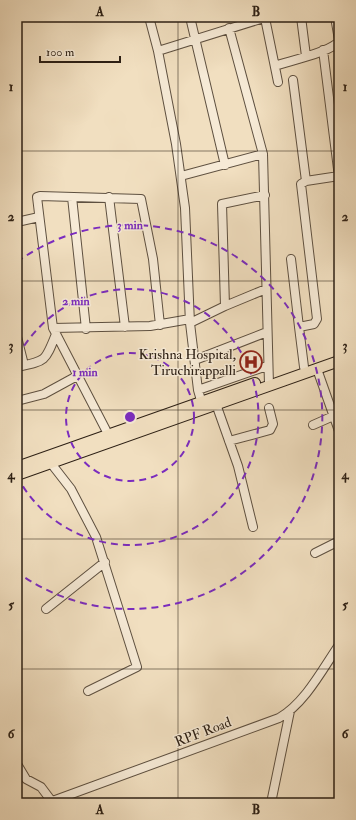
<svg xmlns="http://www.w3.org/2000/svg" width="356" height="820" font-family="'IM FELL Double Pica',serif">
  <rect width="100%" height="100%" fill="#f1dfc0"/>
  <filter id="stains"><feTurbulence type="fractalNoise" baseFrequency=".005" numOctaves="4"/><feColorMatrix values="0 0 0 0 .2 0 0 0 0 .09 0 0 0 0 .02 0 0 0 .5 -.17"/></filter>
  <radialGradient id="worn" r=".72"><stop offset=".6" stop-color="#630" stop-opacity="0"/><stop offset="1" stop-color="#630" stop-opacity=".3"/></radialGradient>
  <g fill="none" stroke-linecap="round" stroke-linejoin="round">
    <g stroke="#5e5040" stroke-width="10">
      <path id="minor" d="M149,17l9,34 18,93 9,64 5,115 8,67 5,17
        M190,17l35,148
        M301,17l5,39
        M335,17l4,23
        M265,18l13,64
        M229,28l34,126 6,231
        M323,50l16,127
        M158,51l109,-34
        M275,66c14,-5 57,-14 64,-25
        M293,80l13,101
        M181,176l82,-22
        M72,197l14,132
        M109,197l16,130
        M17,222l22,-5
        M291,259l8,68
        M225,306l-3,-102 43,-9
        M190,323l35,-17 41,-17
        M53,328l-16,-131 3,-1 101,3 12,60 7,66
        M17,337l7,28
        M195,360l72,-28
        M17,367c29,-6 28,-5 39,-33
        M304,367l-5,-40 15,-3 3,-5 -16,-135 5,-3 33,-5
        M317,369l22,62
        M198,390l69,-24
        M17,401l27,-7 33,-18
        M216,404l22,62 15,61
        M313,425l25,-11
        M108,434l-55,-106 97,-2 40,-7
        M229,441l41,-11 3,-6 -4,-16
        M50,462l21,27 25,48 41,130 -49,24
        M315,553l24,-12
        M46,609l59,-47
        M17,764l9,15 15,8 12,16
        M47,803l232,-85c26,-15 43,-48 60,-73
        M271,803l19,-92"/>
    </g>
    <g stroke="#2d2015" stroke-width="12">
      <path id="major" d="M17,467l238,-84
        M17,475l322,-114"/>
    </g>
    <use href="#minor" stroke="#f6ead6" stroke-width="8"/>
    <use href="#major" stroke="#f1dfc0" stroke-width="10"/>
  </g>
  <path fill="none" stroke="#2d2015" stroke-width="1" stroke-opacity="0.55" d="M178,17v786M17,151h322M17,281h322M17,410h322M17,539h322M17,669h322"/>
  <g fill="none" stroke="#7b2cbf" stroke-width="2" stroke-dasharray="7 5">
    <circle cx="130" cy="417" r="64"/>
    <path d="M18 356A128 128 0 1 1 18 478"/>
    <path d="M17 262A192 192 0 1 1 17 572"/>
  </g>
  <defs>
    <g id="hospital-ring" transform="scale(1.15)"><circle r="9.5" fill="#f6ead6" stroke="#8f2418" stroke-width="1.5"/><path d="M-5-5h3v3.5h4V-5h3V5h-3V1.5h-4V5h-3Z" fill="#8f2418"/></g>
  </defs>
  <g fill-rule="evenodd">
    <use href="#hospital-ring" x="251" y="362"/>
  </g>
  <g text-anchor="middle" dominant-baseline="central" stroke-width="3" stroke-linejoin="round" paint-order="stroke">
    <g font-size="14" fill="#2d2015" stroke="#f6ead6" text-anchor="end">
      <text x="236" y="354">Krishna Hospital,<tspan x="236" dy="16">Tiruchirappalli</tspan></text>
    </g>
    <g font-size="14" fill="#2d2015" stroke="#f6ead6">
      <text transform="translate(203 732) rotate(-21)">RPF Road</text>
    </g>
  </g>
  <circle cx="130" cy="417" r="6" fill="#7b2cbf" stroke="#f6ead6" stroke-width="2"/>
  <g font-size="12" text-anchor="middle" font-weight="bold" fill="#7b2cbf" stroke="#f6ead6" stroke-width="3" stroke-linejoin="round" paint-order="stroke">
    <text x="130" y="229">3 min</text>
    <text x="76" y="305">2 min</text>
    <text x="85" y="376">1 min</text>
  </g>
  <rect width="356" height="820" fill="none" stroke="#f1dfc0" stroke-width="44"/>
  <path d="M40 56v6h80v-6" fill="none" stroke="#2d2015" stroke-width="2"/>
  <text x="46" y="56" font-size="12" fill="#2d2015" stroke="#f6ead6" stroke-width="3" paint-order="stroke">100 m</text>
  <rect x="22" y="22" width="312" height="776" fill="none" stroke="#2d2015" stroke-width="1.5"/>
  <g font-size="13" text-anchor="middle" font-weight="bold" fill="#2d2015">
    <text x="100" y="16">A</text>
    <text x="256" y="16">B</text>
    <text x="11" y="91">1</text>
    <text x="345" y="91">1</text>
    <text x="11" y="221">2</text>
    <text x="345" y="221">2</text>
    <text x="11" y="350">3</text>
    <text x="345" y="350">3</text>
    <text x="11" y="479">4</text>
    <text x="345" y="479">4</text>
    <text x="11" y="609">5</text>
    <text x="345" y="609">5</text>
    <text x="11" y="738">6</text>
    <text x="345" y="738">6</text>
    <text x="100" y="814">A</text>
    <text x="256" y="814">B</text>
  </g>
  <rect width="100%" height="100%" filter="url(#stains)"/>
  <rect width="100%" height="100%" fill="url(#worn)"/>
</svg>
